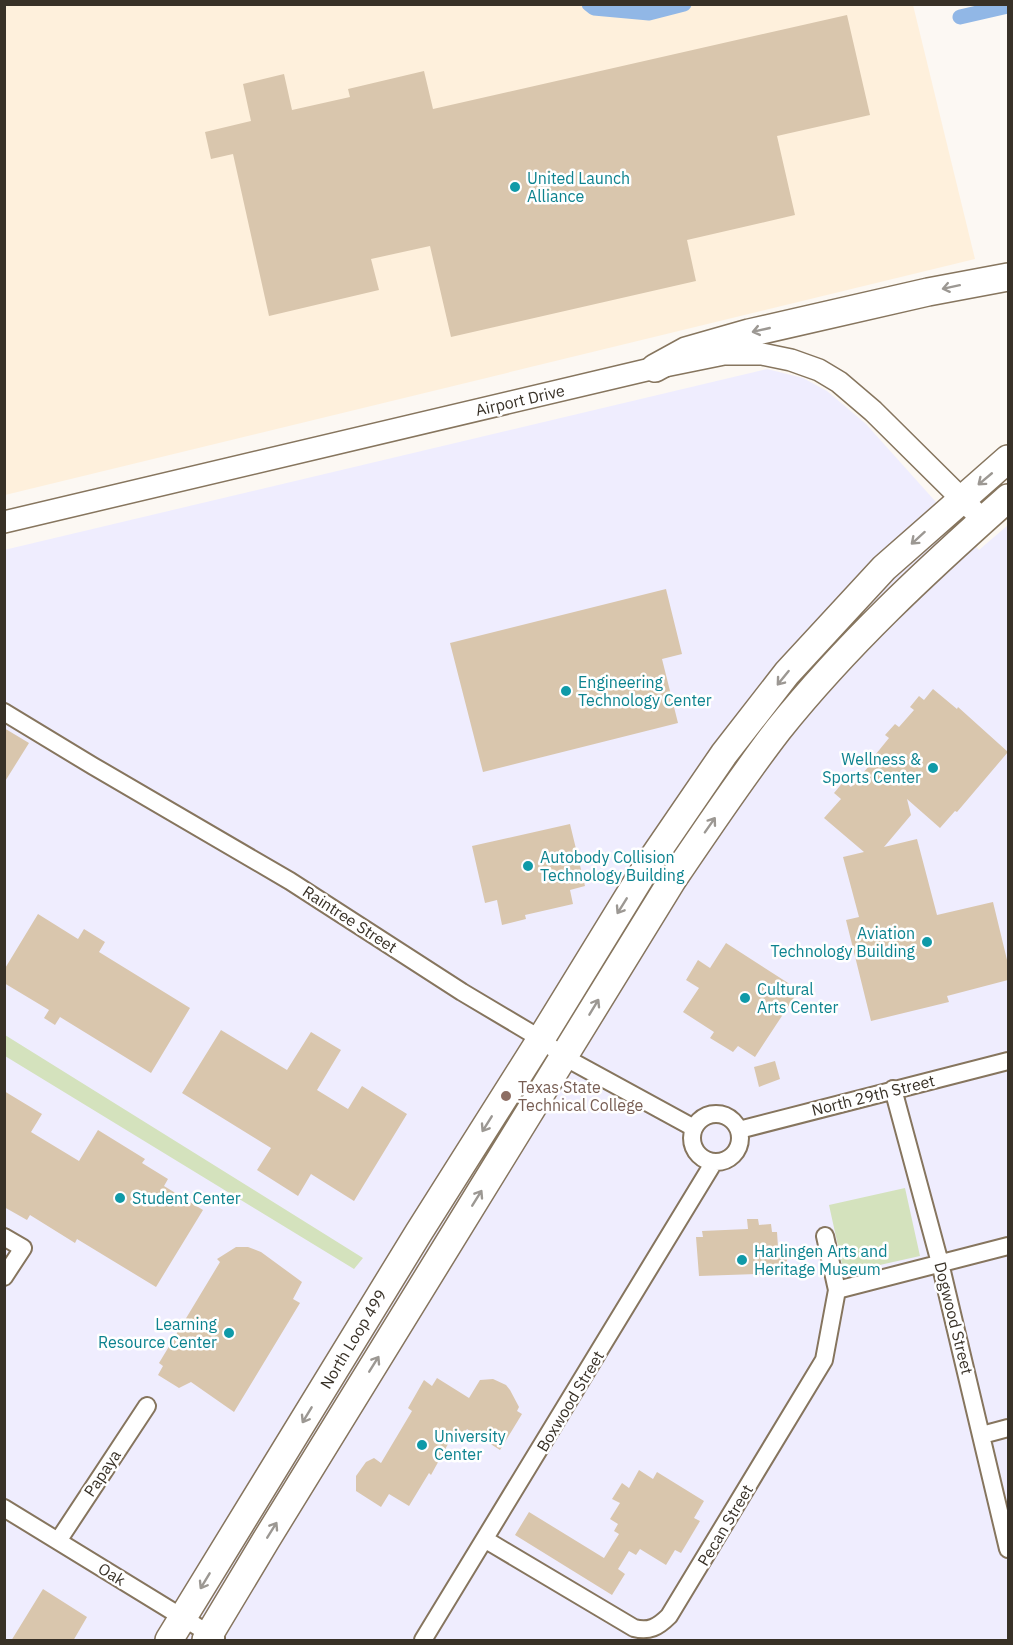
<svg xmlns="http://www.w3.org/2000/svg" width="1013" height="1645" font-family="'IBM Plex Sans',sans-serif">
  <rect width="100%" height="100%" fill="#fcf8f3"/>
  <path fill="#fef0dc" d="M4,5h909l62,254 -970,236z"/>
  <path fill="#efedfe" d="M767,369l36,9 24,13 39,33 113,126 29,-25v1115h-1003l-1,-1090z"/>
  <path fill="#d4e2bd" d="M5,1035l358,223 -9,11 -349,-213z
    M905,1188l15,68 -76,17 -15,-68z"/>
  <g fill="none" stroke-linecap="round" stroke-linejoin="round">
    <path stroke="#91b7e6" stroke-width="15" d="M589,4l5,4 55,5 35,-9
      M960,17l48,-11"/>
  </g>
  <path fill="#d9c6ad" d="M847,15l23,100 -93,21 18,79 -108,25 9,41 -245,56 -21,-91 -59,13 8,31 -110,26 -36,-162 -22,5 -6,-27 46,-11 -8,-37 41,-10 8,36 58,-13 -2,-8 76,-18 9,38z
    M666,589l16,65 -20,5 16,64 -195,49 -33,-129z
    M933,689l24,20 1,-2 50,45 -51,60 -2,-1 -15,17 -33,-29 4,16 -27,32 33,-8 20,76 56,-13 15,62v16l-61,16 2,6 -78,19 -25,-101 13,-3 -16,-60 21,-5 -40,-34 17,-19 -7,-6 10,-12 7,6 18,-21 -2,-1 22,-27 -4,-3 10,-11 4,3 15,-17 -4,-3 9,-11 5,4z
    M4,728l25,15 -25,40z
    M570,824l15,62 -15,4 3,14 -48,11 1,4 -24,6 -5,-25 -12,3 -13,-57z
    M38,914l40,25 6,-10 21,13 -6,10 91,56 -39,65 -91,-56 -5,8 -11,-7 5,-8 -45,-27v-13z
    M726,943l73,47 -44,67 -17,-11 -5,6 -23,-14 4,-6 -31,-20 16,-24 -13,-8 12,-20 12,8z
    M221,1030l66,40 24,-38 30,18 -24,40 31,19 14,-23 45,28 -53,87 -43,-27 -13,22 -41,-26 14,-22 -89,-55z
    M775,1061l5,18 -21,8 -5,-20z
    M4,1091l38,23 -11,18 48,29 19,-31 47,29 -3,4 26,16 -4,7 39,24 -47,77 -79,-48 -2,4 -45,-28 -3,5 -23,-13z
    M747,1219h11l1,6 12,-1 1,8h5l1,15h8l2,26 -89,3 -3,-39h7l-1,-6 46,-2z
    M236,1247h12l13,5 41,30 -9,17 7,4 -66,109 -43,-30 -12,6 -21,-13 5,-9 -4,-3 61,-101 -3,-3z
    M437,1378l32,20 11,-18 13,-1 13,6 4,5 9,17 -2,4 5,3 -22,36 -33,-21 -7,11 -7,-5 -22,40 -2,-2 -20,33 -20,-12 -8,13 -25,-16v-15l10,-14 8,-4 7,5 31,-52 -4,-3 16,-28 8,6z
    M639,1470l14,9 4,-7 47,29 -10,17 6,3 -19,32 -6,-3 -9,15 -26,-16 -4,6 -7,-4 -11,18 7,5 -13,21 -97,-60 14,-23 75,46 15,-24 -5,-3 4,-7 -8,-5 10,-16 -8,-4 10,-16 7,5z
    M43,1589l44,28 -14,24h-62z"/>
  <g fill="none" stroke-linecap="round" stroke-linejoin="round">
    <g stroke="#86755e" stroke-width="20">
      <path id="minor" d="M4,712l89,54 197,115 172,111 79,47 23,18 130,71
        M893,1089l47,174 68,286
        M692 1138a24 24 0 1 1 48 0a24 24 0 1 1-48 0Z
        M739,1130l269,-69
        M4,1237l19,11 -19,29
        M837,1290l171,-44
        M982,1435l26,-7
        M4,1508l212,130
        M486,1540l148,88c15,4 24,-1 35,-12l155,-256 13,-70 -12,-54
        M58,1541l89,-135
        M423,1640l291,-478"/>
    </g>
    <g stroke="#86755e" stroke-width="24">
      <path id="tertiary" d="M4,522l651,-154 69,-14h38l29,6 28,10 20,12 34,29 110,109"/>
    </g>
    <g stroke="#86755e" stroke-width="30">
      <path id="primary" d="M655,368l31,-17 63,-18 179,-41 80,-15
        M169,1640l250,-408 122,-193 105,-171 78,-114 63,-81 97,-105 124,-109
        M206,1640l60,-100 407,-661c34,-50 68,-101 105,-149 68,-85 149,-160 230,-232"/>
    </g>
    <use href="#minor" stroke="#fff" stroke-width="16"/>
    <use href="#tertiary" stroke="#fff" stroke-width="21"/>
    <use href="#primary" stroke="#fff" stroke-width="27"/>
  </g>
  <defs><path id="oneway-shaft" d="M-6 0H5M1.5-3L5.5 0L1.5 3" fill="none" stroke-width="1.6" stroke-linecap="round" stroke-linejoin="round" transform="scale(1.5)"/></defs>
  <g stroke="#9c9893">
    <use href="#oneway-shaft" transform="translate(951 287) rotate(168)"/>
    <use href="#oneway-shaft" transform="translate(761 330) rotate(167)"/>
    <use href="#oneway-shaft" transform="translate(985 479) rotate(140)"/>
    <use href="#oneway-shaft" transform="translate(918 538) rotate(138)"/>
    <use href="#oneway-shaft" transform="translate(783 678) rotate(129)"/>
    <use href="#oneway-shaft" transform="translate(710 825) rotate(-55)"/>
    <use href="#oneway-shaft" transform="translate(622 906) rotate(122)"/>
    <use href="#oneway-shaft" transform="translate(594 1007) rotate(-59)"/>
    <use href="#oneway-shaft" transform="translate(487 1124) rotate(122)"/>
    <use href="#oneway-shaft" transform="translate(477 1198) rotate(-58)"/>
    <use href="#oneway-shaft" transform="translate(374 1364) rotate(-58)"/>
    <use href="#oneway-shaft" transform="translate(307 1415) rotate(121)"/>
    <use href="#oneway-shaft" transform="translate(272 1530) rotate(-58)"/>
    <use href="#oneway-shaft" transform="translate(205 1581) rotate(121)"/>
  </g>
  <g fill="#0f9aa8" stroke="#fff" stroke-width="2">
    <circle cx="515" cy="187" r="6"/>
    <circle cx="566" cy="691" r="6"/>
    <circle cx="933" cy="768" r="6"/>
    <circle cx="528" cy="866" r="6"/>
    <circle cx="927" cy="942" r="6"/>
    <circle cx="745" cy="998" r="6"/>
    <circle cx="120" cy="1198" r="6"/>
    <circle cx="742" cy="1260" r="6"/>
    <circle cx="229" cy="1333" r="6"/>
    <circle cx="422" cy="1445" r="6"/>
  </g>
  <circle fill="#8d6e63" stroke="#fff" stroke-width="2" cx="506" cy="1096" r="6"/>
  <g text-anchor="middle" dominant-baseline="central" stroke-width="5" stroke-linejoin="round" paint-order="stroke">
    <g font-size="16" fill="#0d838f" stroke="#fff" text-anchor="start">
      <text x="527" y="178">United Launch<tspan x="527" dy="18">Alliance</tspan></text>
      <text x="578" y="682">Engineering<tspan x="578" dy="18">Technology Center</tspan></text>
      <text x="921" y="759" text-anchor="end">Wellness &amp;<tspan x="921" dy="18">Sports Center</tspan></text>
      <text x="540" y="857">Autobody Collision<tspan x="540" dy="18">Technology Building</tspan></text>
      <text x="915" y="933" text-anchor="end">Aviation<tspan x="915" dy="18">Technology Building</tspan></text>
      <text x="757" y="989">Cultural<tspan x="757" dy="18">Arts Center</tspan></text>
      <text x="132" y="1198">Student Center</text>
      <text x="754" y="1251">Harlingen Arts and<tspan x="754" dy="18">Heritage Museum</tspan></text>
      <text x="217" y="1324" text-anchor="end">Learning<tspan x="217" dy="18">Resource Center</tspan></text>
      <text x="434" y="1436">University<tspan x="434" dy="18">Center</tspan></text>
    </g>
    <g font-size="16" fill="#383127" stroke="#fff">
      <text transform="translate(520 400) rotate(-13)">Airport Drive</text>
      <text transform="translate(350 919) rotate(33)">Raintree Street</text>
      <text transform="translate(873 1095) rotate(-14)">North 29th Street</text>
      <text transform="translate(954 1318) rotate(76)">Dogwood Street</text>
      <text transform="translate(353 1339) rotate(-59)">North Loop 499</text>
      <text transform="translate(570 1401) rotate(-59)">Boxwood Street</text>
      <text transform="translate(102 1473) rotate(-56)">Papaya</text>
      <text transform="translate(725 1525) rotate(-59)">Pecan Street</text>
      <text transform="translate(112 1574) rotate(32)">Oak</text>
    </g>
    <g font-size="16" fill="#785e54" stroke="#fff" text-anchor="start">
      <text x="518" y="1087">Texas State<tspan x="518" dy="18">Technical College</tspan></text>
    </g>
  </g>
  <rect width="1013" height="1645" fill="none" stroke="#383127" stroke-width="12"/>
</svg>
